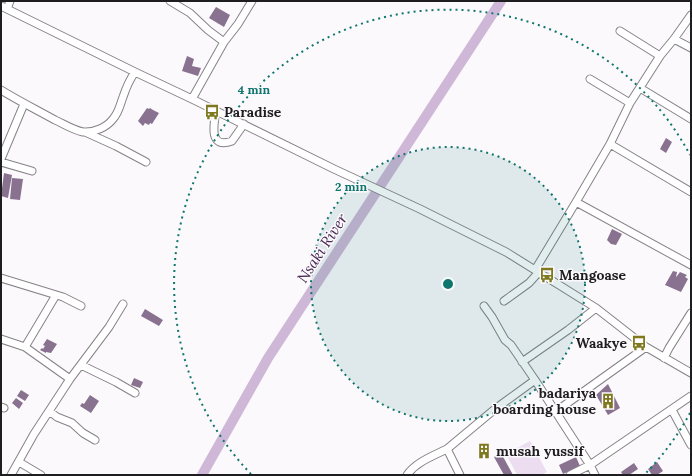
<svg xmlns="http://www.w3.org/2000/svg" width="692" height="476" font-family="Lora,serif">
  <rect width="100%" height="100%" fill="#fcf9fd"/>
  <path fill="#ecddf1" d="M530,441l17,31 -6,3h-24l-11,-21z"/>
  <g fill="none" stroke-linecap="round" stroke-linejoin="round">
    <path stroke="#cfb7d8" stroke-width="10" d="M202,475l66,-117 233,-357"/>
  </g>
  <path fill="#887290" d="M216,7l14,8 -6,12 -15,-9z
    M187,56l7,3 -2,7 9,2 -3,8 -16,-5z
    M147,108l2,1 1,-1 3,2 6,3 -7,11 -2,-1 -1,2 -4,-2 -2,3 -5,-5z
    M666,138l6,4 -6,11 -6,-4z
    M4,173l8,2 -4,23 -7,-2z
    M12,178l11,1 -3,21 -10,-1z
    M612,229l10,5 -6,11 -5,-1 -4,-4z
    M673,271l4,1 -1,5 1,-1 3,-4 7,3 -2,2 3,2 -7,13 -16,-7z
    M145,309l18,11 -4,6 -18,-10z
    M47,339l10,5 -6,9 -5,-1v1l-6,-3 2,-2 1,1 2,-3 -2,-1z
    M134,378l9,4 -3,6 -9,-3z
    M608,384l12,24 -12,7 -12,-20z
    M21,390l8,5 -4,6 -8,-5z
    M90,395l9,6 -8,12 -11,-7 2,-3 2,1z
    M16,398l7,5 -4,6 -7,-6z
    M485,444l5,9 -7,5 -4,-10z
    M501,453l12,22h-9l-10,-18z
    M576,457l4,9 -17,8 -4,-9z
    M657,462l6,9 -6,4h-5l-4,-6z
    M634,463l4,6 -9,6h-6l-2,-3z"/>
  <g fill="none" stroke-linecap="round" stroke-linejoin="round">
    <g stroke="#868387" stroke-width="9">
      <path id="minor" d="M170,1l20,12 18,17 16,12
        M1,6l134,66 57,27 142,70 86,40 86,43 90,56 50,39 45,26
        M7,9l3,-8
        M620,31l40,25
        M674,39l17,9
        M590,79l40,24
        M640,88l51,31
        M1,90c18,11 36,20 54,30 9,4 18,10 28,12 11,1 24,-5 30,-13 6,-7 7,-14 10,-22 3,-9 7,-18 12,-25
        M192,99l32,-57 14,-18 14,-23
        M216,111c-2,12 -8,39 16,30l12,-17
        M85,132l31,14 30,16
        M610,144l81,48
        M1,159l23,-55
        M1,162l31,9
        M576,202l115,63
        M535,270l41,-68 34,-58 20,-41 30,-47 14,-17 17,-24
        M1,278l62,19 18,9
        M504,301l25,-18 9,-10
        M484,306l8,11 13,23 6,5 24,35
        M1,339l24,8 45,32
        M25,347l31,-52
        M664,358l5,-10 22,-35
        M522,362l46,-32 28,-22
        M81,365l35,17 19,11
        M1,407l3,1
        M672,410l19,35
        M49,411l8,6 15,6 11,10 12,7
        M555,412l91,-65
        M19,462l22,13
        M11,475l23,-41 36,-55 39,-52 14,-23
        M407,475c9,-13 26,-19 40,-26
        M460,475l-13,-26 48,-40 40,-29 55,85 -20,10
        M595,475l-5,-10 101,-69"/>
    </g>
    <use href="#minor" stroke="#fff" stroke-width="7"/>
  </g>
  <circle cx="448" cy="284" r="137" fill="#0f766e" fill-opacity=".12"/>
  <g fill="none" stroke="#0f766e" stroke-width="2" stroke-dasharray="2 4">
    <circle cx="448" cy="284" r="137"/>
    <path d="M690 413A274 274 0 0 1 645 474M251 474A274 274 0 1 1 690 155"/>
  </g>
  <defs>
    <g id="bus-bare" transform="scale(1.2)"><path d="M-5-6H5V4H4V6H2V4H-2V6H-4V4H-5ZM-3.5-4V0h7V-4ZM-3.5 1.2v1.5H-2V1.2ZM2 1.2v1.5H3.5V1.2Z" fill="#7e791f" stroke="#fcf9fd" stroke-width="2.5" paint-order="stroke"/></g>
    <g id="building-bare" transform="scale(1.2)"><path d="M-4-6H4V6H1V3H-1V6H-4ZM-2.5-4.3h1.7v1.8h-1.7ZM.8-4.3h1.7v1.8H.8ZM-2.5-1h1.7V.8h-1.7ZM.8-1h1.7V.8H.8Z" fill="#7e791f" stroke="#fcf9fd" stroke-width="2.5" paint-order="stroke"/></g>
  </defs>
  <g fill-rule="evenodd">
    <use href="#bus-bare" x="212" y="112"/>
    <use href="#bus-bare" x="547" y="275"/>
    <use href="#bus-bare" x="639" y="343"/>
    <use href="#building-bare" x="608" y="401"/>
    <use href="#building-bare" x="484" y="451"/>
  </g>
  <g text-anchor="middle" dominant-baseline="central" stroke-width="3" stroke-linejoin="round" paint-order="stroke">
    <g font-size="14" font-weight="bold" fill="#1e1d1f" stroke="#fcf9fd" text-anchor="start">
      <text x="224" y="112">Paradise</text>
      <text x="559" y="275">Mangoase</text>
      <text x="627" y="343" text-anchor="end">Waakye</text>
      <text x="596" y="393" text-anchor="end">badariya<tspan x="596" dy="16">boarding house</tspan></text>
      <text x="496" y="451">musah yussif</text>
    </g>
    <g font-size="15" font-style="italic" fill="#492a55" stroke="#fcf9fd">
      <text transform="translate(322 248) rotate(-57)">Nsaki River</text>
    </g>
  </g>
  <circle cx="448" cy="284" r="6" fill="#0f766e" stroke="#fcf9fd" stroke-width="2"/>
  <g font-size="12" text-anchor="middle" font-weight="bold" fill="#0f766e" stroke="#fcf9fd" stroke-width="3" stroke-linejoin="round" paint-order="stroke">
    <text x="254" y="94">4 min</text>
    <text x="351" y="191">2 min</text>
  </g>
  <rect width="692" height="476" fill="none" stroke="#1e1d1f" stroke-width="4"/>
</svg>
